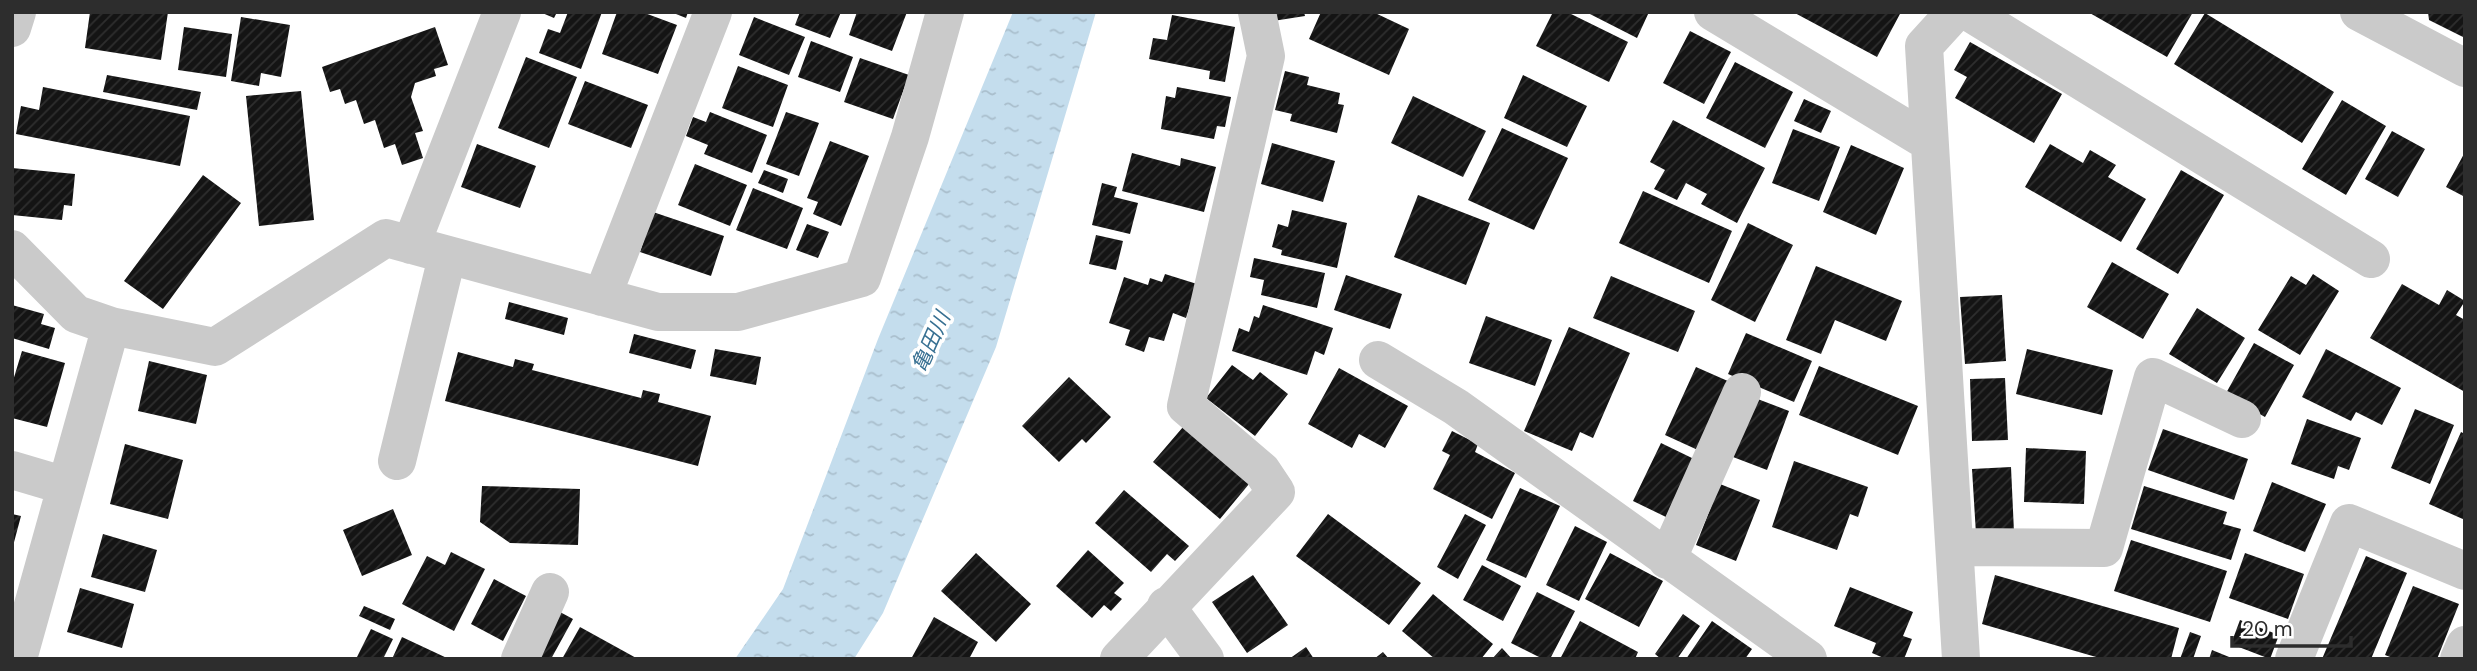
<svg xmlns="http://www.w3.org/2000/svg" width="2477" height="671" font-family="'DM Sans','Noto Sans JP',sans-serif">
  <defs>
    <pattern id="water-ripples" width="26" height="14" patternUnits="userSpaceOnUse" patternTransform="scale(1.75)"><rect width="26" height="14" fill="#c4dded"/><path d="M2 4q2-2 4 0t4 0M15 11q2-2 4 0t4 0" fill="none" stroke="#a9becc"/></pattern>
    <pattern id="building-hatch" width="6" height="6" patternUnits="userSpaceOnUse" patternTransform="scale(1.75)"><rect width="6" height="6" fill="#141414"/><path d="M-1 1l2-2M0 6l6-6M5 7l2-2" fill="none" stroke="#2e2e2e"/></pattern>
  </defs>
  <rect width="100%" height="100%" fill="#fff"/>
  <path fill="url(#water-ripples)" d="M1013,12h83l-100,335 -113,266 -29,46h-119l48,-70 95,-250z"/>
  <path fill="url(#building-hatch)" d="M90,12h78l-7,48 -76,-12z
    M540,12h17l-3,6z
    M568,12h34l-21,57 -42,-16 9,-24 12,4z
    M617,12h25l35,13 -19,49 -56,-20z
    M671,12h17l-2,6z
    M800,12h41l-11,26 -35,-13z
    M857,12h50l-15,39 -43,-16z
    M1271,12h33l1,4 -32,5z
    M1321,12h52l36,17 -20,46 -80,-36z
    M1553,12h14l61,30 -19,40 -73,-36z
    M1586,12h63l-12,26z
    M1793,12h108l-24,45z
    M2088,12h105l-26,45z
    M2428,12h37v26l-36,-18z
    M2205,13l129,79 -32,51 -128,-79z
    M1172,15l63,12 -10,55 -16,-3 1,-8 -61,-12 4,-21 14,2z
    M241,17l49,8 -9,52 -20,-4 -2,13 -28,-5z
    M754,17l51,20 -16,38 -50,-20z
    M184,27l48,7 -6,43 -48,-7z
    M435,27l13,38 -14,4 2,7 -21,7 -4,14 12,34 -8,2 8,25 -21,7 -7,-21 -11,4 -9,-28 -11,4 -8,-24 -11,4 -5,-15 -10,3 -8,-25z
    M1690,31l41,21 -27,52 -41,-21z
    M811,41l42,16 -13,35 -42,-15z
    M1970,42l92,52 -28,49 -79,-45 12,-21 -13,-7z
    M526,57l51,20 -28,71 -51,-20z
    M860,58l49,17 -16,44 -49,-17z
    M1735,62l58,30 -28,56 -59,-30z
    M738,66l50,19 -15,42 -51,-19z
    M1285,71l24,6 -2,8 33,8 -2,11 6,1 -7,28 -47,-12 2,-7 -17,-4z
    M107,75l94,17 -4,18 -94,-18z
    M1523,75l64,31 -20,41 -63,-29z
    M585,81l63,24 -17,43 -63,-24z
    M43,87l147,29 -10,50 -164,-32 5,-28 18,4z
    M1177,87l54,10 -6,30 -8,-1 -3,13 -53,-10 5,-33 9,2z
    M301,91l13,129 -55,6 -13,-130z
    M1413,96l73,35 -23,46 -72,-34z
    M1804,99l27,12 -10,22 -27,-12z
    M2342,100l44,26 -40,69 -44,-26z
    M710,112l57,23 -15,38 -48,-19 4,-9 -22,-9 7,-19 13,5z
    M786,112l33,11 -20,53 -33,-12z
    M1673,120l92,48 -28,55 -36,-19 6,-10 -21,-11 -9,17 -23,-11 11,-19 -15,-8z
    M1502,128l66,30 -34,72 -66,-30z
    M1793,129l47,18 -21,54 -47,-18z
    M2392,131l33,18 -27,48 -33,-18z
    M830,141l39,15 -28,70 -28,-12 5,-12 -11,-4z
    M1272,143l63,18 -12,41 -62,-18z
    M477,144l59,22 -16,42 -59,-21z
    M2050,144l33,19 7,-13 26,15 -8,12 38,22 -25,43 -96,-55z
    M1851,145l53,23 -28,67 -53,-23z
    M2465,152v45l-19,-10z
    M1132,153l48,13 1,-8 35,9 -12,45 -82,-21z
    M695,164l52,21 -17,41 -52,-21z
    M12,168l63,6 -3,32 -8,-1 -2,15 -50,-5z
    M764,170l24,9 -5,14 -25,-10z
    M2181,170l43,25 -46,79 -42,-25z
    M203,175l38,28 -78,106 -39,-28z
    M1102,183l15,4 -3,10 24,6 -8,31 -38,-9z
    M753,188l50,20 -16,41 -51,-19z
    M1643,191l89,40 -23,52 -90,-40z
    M1418,195l72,28 -24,62 -72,-28z
    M1292,210l55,13 -10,45 -56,-13 1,-5 -10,-3 6,-23 10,3z
    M653,212l71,24 -13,40 -71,-24z
    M1748,223l45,22 -38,77 -44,-22z
    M807,224l22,8 -11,26 -22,-8z
    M1096,235l27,6 -7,29 -27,-6z
    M1254,258l71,15 -8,35 -56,-13 3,-15 -14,-3z
    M2112,262l57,32 -26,45 -56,-32z
    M1816,266l86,35 -16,40 -51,-21 -14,34 -35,-14z
    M1165,274l32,10 -11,34 -13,-5 -9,28 -15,-4 -5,15 -19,-7 5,-15 -21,-7 15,-46 24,8 2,-7 12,4z
    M2313,274l26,17 -39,64 -42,-25 33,-54 15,9z
    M1346,275l56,19 -12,35 -56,-19z
    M1611,276l84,35 -17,41 -85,-34z
    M2402,284l37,21 8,-15 18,11 -9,14 9,5v72l-95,-54z
    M2002,295l4,66 -41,3 -5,-67z
    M509,302l59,16 -4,17 -59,-16z
    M12,305l32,9 -3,10 14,4 -6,21 -37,-11z
    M1263,305l70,23 -9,27 -9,-4 -8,24 -75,-24 7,-23 10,4 5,-16 5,2z
    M2197,308l48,30 -28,45 -48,-29z
    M1486,316l66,24 -17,46 -66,-23z
    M1569,327l61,26 -37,85 -13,-6 -8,19 -48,-20z
    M1746,333l66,28 -18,41 -66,-28z
    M634,334l62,16 -5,19 -62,-16z
    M2254,343l40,22 -29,52 -40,-22z
    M715,349l46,8 -5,28 -46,-9z
    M2027,349l86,21 -11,45 -86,-21z
    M2326,349l75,39 -19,37 -26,-13 -5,9 -49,-24z
    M22,351l43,12 -18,64 -35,-9v-34z
    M458,352l55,15 2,-8 19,5 -2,6 109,28 2,-8 17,4 -2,8 53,14 -13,50 -253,-65z
    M149,361l58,14 -11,49 -58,-13z
    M1232,365l21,15 7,-8 28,22 -33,42 -49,-38z
    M1819,366l99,40 -20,49 -99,-40z
    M1696,367l34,15 -30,69 -35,-16z
    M1339,368l69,38 -23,42 -26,-14 -7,14 -44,-24z
    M1069,377l42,40 -25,26 -4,-4 -23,23 -37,-36z
    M2005,378l3,62 -36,1 -2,-62z
    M1755,398l34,13 -22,59 -34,-13z
    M2415,409l39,16 -24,59 -39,-16z
    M2307,419l54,19 -12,32 -11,-4 -4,13 -43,-15z
    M1183,427l66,57 -29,35 -67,-57z
    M2163,429l85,30 -14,41 -86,-30z
    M1452,431l26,13 -3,8 40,21 -23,46 -59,-30 17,-34 -8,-4z
    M2461,432l4,2v86l-36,-16z
    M1661,443l33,16 -28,58 -33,-16z
    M125,444l58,16 -15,59 -58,-15z
    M2026,448l60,3 -2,53 -60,-2z
    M1794,461l74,26 -10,30 -8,-3 -13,36 -65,-23z
    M2011,467l3,65 -38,2 -4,-65z
    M2272,482l54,22 -21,48 -52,-21z
    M1720,484l40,16 -24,61 -40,-16z
    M482,486l98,3 -2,56 -68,-2 -30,-21z
    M2144,486l83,26 -4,12 18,5 -10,31 -100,-31z
    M1520,488l40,18 -34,72 -40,-18z
    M1124,490l65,56 -14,15 -8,-7 -16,18 -56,-49z
    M393,509l19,46 -50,21 -19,-46z
    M12,514l9,2 -8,30h-1z
    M1328,514l93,69 -32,42 -93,-69z
    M1465,514l21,11 -28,54 -21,-12z
    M1575,526l32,16 -28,59 -33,-16z
    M103,534l54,16 -12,42 -54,-15z
    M2131,540l96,31 -17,51 -96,-31z
    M1088,550l36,33 -10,10 8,6 -11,12 -7,-6 -12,13 -36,-32z
    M451,552l34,17 -31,62 -52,-27 25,-48 18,9z
    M976,553l55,51 -35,38 -55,-51z
    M1610,553l53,28 -24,46 -54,-28z
    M2245,553l59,21 -16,45 -59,-21z
    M2366,556l41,17 -36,86h-49z
    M1482,565l39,21 -18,35 -40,-21z
    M1253,575l35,50 -41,28 -35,-51z
    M1995,575l184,53 -8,31h-68l-121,-35z
    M494,579l32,17 -23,45 -32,-17z
    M2413,586l46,18 -22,55h-42l-10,-4z
    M1850,587l63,25 -10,24 9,3 -8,20h-18l-14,-6 4,-10 -42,-17z
    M80,588l54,16 -12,44 -55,-16z
    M1537,592l38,19 -25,48h-7l-32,-16z
    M1433,594l60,50 -12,15h-46l-33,-28z
    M364,606l31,13 -5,11 -31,-14z
    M560,612l13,7 -22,40h-16z
    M1683,614l17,12 -23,33h-16l-6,-5z
    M934,617l44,25 -9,17h-58z
    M2240,620l39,15 -9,24 -39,-15z
    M1580,621l58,31 -3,7h-75z
    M1712,621l40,28 -7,10h-59z
    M580,627l58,32h-76z
    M371,629l22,10 -10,20h-27z
    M2190,632l11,4 -8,23h-13z
    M402,637l47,22h-57z
    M1306,647l8,12h-25z
    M1502,648l10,11h-20z
    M2212,650l22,9h-25z
    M1383,652l6,7h-15z"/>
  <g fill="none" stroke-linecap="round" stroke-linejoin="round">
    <path stroke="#cacaca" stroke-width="38" d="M1713,12l214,129
      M1955,12l-31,34 37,613
      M1969,12l402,247
      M2359,12l106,56
      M12,28l5,-16
      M411,245l91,-233
      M12,249l64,65 35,12 104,21 171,-109 272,74h80l124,-34 48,-141 35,-125
      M602,297l111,-285
      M1378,360l78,47 352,252
      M397,461l50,-204
      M12,470l54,16
      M1955,547l149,1 49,-171 89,42
      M1667,560l75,-168
      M1166,606l39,53
      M18,659l93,-333
      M520,659l30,-67
      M1119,659l157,-167 -14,-21 -76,-65 80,-350 -9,-44
      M2294,659l55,-136 116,48
      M2459,659l6,-14"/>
  </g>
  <g text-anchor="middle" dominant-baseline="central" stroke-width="7" stroke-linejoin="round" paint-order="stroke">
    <g font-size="21" font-style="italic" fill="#377092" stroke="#fff">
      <text transform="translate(931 342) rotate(-66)">亀田川</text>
    </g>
  </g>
  <rect width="2477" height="671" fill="none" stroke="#2d2d2d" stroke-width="28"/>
  <path d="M2232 636v10h119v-10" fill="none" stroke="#2d2d2d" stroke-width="3.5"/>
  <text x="2242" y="636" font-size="21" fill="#2d2d2d" stroke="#ffffff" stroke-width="5" paint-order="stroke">20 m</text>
</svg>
